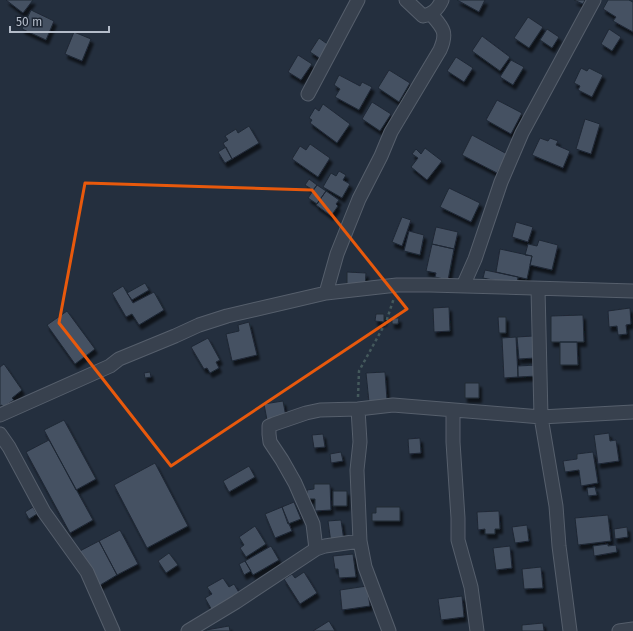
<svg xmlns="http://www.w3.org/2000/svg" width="633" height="631" font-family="'Fira Sans',sans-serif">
  <defs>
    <filter id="shadow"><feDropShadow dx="2.5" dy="4.5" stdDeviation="1" flood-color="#0009"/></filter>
  </defs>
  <rect width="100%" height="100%" fill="#242f3e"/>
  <path fill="#455162" stroke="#1f2835" filter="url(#shadow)" d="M6,0h27l-10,13z
    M457,0h28l-6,12z
    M574,0h11l-2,4z
    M608,0h21l4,2v30l-20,-11 3,-4 -13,-8z
    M31,10l23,11 -8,19 -24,-11z
    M528,17l15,10 -14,21 -15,-10z
    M547,29l12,8 -7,11 -12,-8z
    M609,29l12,8 -9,14 -11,-7z
    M74,32l17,7 -9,22 -17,-7z
    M482,36l28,21 -10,14 -28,-20z
    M319,38l14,10 -9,13 -14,-9z
    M298,55l14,9 -11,16 -13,-8z
    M456,57l17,11 -9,14 -17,-11z
    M511,60l13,7 -11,18 -13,-8z
    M581,68l6,3 2,-3 14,7 -11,22 -14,-7 2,-4 -6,-3z
    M389,70l21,13 -11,19 -21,-14z
    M339,75l21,11 2,-4 10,5 -13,23 -24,-13 5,-8 -6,-4z
    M497,100l25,13 -11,21 -25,-14z
    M372,102l19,12 -11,17 -18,-12z
    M323,104l27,20 -13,19 -27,-20 2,-3 -3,-2 6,-10 4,3z
    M585,119l15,5 -9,30 -15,-5z
    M249,126l10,17 -27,16 -9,-16 5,-3 -3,-4 11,-7 2,4z
    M472,135l35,19 -10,19 -35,-18z
    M540,138l8,3 2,-3 8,3 -2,4 14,6 -7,17 -31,-13z
    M310,144l20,14 -12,19 -26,-18 8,-13 6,4z
    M226,147l6,12 -7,4 -7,-11z
    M425,148l17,13 -15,19 -16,-13 7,-9 -6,-4 4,-5 5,5z
    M339,171l7,4 -3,5 7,4 -8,14 -19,-11 8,-14 5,3z
    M309,179l8,6 -4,5 -8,-5z
    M317,185l9,6 -9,13 -9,-6z
    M449,188l31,15 -9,19 -31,-15z
    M326,191l13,9 -3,4 2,2 -7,10 -15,-11z
    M402,217l9,3 -9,26 -10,-4z
    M516,222l17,5 -5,15 -16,-5z
    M436,227l22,5 -4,17 -22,-5z
    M409,231l15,4 -4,20 -16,-4z
    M539,240l19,5 -6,25 -22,-5 2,-9 -7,-1 3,-11 9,2z
    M432,244l22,5 -6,31 -13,-3 1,-4 -10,-2z
    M500,249l32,7 -5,23 -31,-7z
    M485,270l33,7 -1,8 -34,-7z
    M347,272l19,1 -1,15h-18z
    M145,283l4,7 -17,10 -5,-7z
    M123,286l10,17 21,-11 10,18 -25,15 -7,-11 -6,3 -14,-24z
    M449,307l1,24 -16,1 -1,-24z
    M630,308l1,16 -5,1 1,9 -9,1 -1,-9 -8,1 -1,-16z
    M67,311l28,38 -20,15 -28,-39z
    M376,314h8v8l-9,-1z
    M583,315l1,27h-33v-26z
    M498,317h8v16h-7z
    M392,318h7l-1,6h-6z
    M249,322l8,33 -25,6 -6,-27 13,-3 -1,-6z
    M533,336l1,22 -15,1 -2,-22z
    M516,337l2,40 -14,1 -2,-40z
    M208,338l12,22 -4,2 3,6 -9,5 -3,-5 -3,1 -13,-22z
    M560,342h17l1,23h-18z
    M4,364l18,26 -10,8 2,2 -11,7 -1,-2 -2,1v-39z
    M537,365v11l-19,1v-11z
    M150,372l1,5 -6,1 -1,-5z
    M385,372l2,28 -18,2 -3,-29z
    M465,383h14v15h-14z
    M283,401l3,16 -19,3 -3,-16z
    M64,420l32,59 -20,11 -32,-60z
    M609,433l1,8 6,-1 3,21 -21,3 -4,-29z
    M323,434l2,13 -11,1 -2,-13z
    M420,438l1,15 -12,1 -1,-15z
    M49,440l44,80 -23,13 -44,-81z
    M341,452l2,9 -12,2 -1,-9z
    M593,452l5,31 -17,3 -2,-16 -14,2 -2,-11 14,-2v-5z
    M155,463l33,63 -41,22 -33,-63z
    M249,466l6,11 -26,15 -6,-11z
    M314,484h16l1,26 -16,1v-12h-8v-9l7,-1z
    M595,487l2,8 -9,1 -1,-8z
    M333,491h14v15h-14z
    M294,502l7,17 -13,5 -6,-17z
    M33,507l4,7 -8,5 -4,-7z
    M282,507l10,24 -17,7 -10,-24z
    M376,507h24v14h-28v-8h4z
    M499,511l1,18h-5v5h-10v-5l-7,1 -1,-18z
    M608,515l3,26 -33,4 -3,-27z
    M341,520l3,21 -13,2 -3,-22z
    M527,525l2,16 -14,2 -3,-16z
    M255,526l11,18 -20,13 -6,-9 4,-3 -5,-8z
    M627,527l1,10 -13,2 -1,-10z
    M120,530l18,34 -21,11 -18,-34z
    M99,541l18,34 -20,12 -19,-35z
    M608,544v2l8,-1 1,7 -23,4 -1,-10z
    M271,546l8,14 -26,15 -8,-14z
    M510,546l2,22 -16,2 -3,-22z
    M169,553l9,12 -12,8 -8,-12z
    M353,554l3,23 -17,1 -1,-9h-3l-2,-13z
    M245,561l6,10 -7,4 -5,-11z
    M541,567l2,21 -19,1 -2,-20z
    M304,572l13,21 -17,11 -16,-25 8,-5 3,4z
    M223,578l6,9 5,-3 7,12 -28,16 -8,-14 7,-4 -5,-7z
    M367,586l3,20 -28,4 -2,-20z
    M462,596l2,21 -23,3 -3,-21z
    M329,621l6,10h-22z
    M543,623l1,8h-22v-6z
    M229,626l1,5h-24v-1z"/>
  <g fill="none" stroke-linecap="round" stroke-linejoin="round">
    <g stroke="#565f6c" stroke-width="15">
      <path id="street" d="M406,0l17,16c10,-2 15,-7 19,-16
        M308,94l50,-94
        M463,286l12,-27 26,-77 21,-49 72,-133
        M538,289l3,128 15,89 3,40 11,85
        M326,293l11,-39 22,-55 22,-43 10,-24 49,-82c8,-18 3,-22 -9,-36
        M358,409l2,33 -3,28 3,71 5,26 24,64
        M453,410v32l5,76v22l13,47 6,44
        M0,415l110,-49 9,-7 56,-23 24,-11 28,-9 99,-23 71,-8h33l203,6
        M0,434l9,13 35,65 43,60 26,59
        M316,549l-3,-25 -18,-41 -13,-23 -12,-18 -1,-8v-8l5,-2 32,-11 14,-3 38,-1 35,-4 148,12 92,-5
        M188,631l48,-29 80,-53 9,-3 35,-5
        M619,631l14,-2"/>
    </g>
    <path stroke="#44595c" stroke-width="2.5" stroke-dasharray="3 3" stroke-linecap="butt" d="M358,397l1,-26 27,-49 8,-24"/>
    <use href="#street" stroke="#38414e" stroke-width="13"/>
  </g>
  <path fill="none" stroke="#e8590c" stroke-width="3" stroke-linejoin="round" d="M85,183l227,7 95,119 -236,157 -112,-143z"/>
  <path d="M10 26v6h99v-6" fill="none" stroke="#b4bcc9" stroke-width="2"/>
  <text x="16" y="26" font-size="12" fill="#b4bcc9" stroke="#1d2633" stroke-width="3" paint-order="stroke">50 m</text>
</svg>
